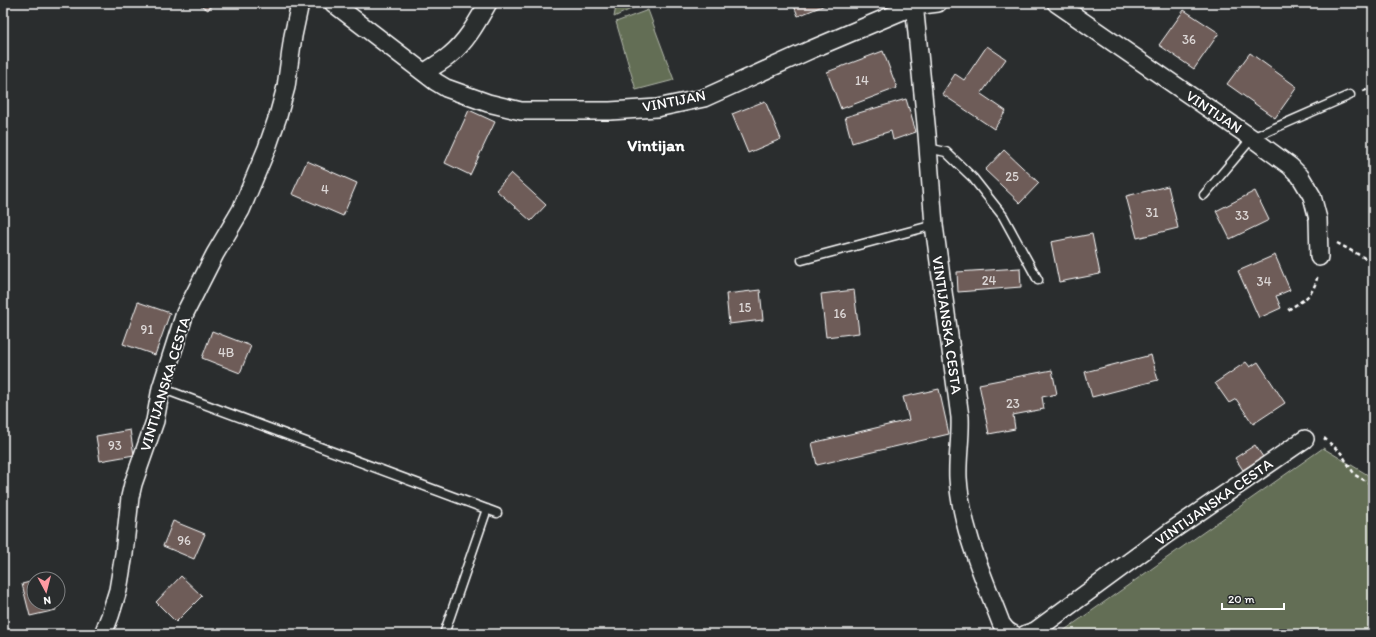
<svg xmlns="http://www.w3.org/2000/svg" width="1376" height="637" font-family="Itim,sans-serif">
  <rect width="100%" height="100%" fill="#2a2d2e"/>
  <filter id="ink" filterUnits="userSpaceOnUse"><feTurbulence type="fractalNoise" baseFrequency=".025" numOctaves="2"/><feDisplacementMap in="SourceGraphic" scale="8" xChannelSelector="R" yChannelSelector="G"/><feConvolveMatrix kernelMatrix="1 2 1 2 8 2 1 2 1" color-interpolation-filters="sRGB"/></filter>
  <g filter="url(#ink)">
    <path fill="#636e55" stroke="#b1b6aa" d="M618,3h26l-30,14 2,-11z
      M648,10l26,70 -38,10 -20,-68z
      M1323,448l50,30v156h-314z"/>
    <path fill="#6e5c58" stroke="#fff" d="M197,3h16l-5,7z
      M793,3h37l-32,13z
      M1184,10l35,23 -25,36 -35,-24z
      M987,46l19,13 -25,35 25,17 -12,18 -52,-35 13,-20 9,6z
      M883,51l14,37 -56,21 -14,-37z
      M1250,53l47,34 -22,31 -48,-34z
      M906,99l10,33 -23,8 -2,-9 -39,12 -7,-26z
      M765,101l16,38 -33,14 -16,-39z
      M469,110l26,12 -25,53 -25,-12z
      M1004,150l35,33 -19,20 -35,-33z
      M307,161l50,22 -14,33 -51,-22z
      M511,173l35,32 -15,16 -35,-31z
      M1168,186l10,42 -41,10 -11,-42z
      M1255,191l14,29 -39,19 -14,-28z
      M1092,234l8,40 -41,8 -8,-40z
      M1275,255l15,35 -14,6 5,12 -22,10 -21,-47z
      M1020,268l1,19 -63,5 -1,-20z
      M760,290l3,30 -34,4 -3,-30z
      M854,290l5,43 -33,4 -5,-43z
      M138,302l32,11 -15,42 -32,-11z
      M212,331l39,15 -11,27 -38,-15z
      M1151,355l7,25 -66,17 -7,-25z
      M1246,362l4,5 8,-5 27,41 -32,21 -17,-25 -7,4 -14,-20z
      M1052,370l5,24 -15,3 2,12 -31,6 2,14 -26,5 -10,-50z
      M939,389l10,45 -132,31 -5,-22 97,-23 -6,-23z
      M130,430l4,25 -34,6 -4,-25z
      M1255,445l8,12 -20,13 -8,-12z
      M173,521l32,13 -11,25 -31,-13z
      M181,576l21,20 -26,26 -20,-20z
      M34,581v22h20l2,7 -26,6 -8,-32z"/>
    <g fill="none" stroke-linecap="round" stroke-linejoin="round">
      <g stroke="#fff" stroke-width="11">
        <path id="lane" d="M928,148l18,4 27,26 30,38 35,64
          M1204,195l48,-57 98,-43
          M802,260l132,-35
          M161,388l336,125
          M444,634l43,-125"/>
      </g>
      <g stroke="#fff" stroke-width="20">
        <path id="street" d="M333,3l103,79 10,6 42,15 33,8h89l47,-3 47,-10 106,-48 104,-44 24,-3
          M914,3l13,131 7,91 26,192c1,21 -3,41 -2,61 3,50 25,98 43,145 3,5 6,9 12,11
          M1056,3l200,138 34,25 10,10 12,20 6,23 1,38
          M424,73c8,-6 18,-11 26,-18 17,-14 27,-33 38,-52
          M103,634l7,-18 8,-26 6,-36 6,-57 3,-13 22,-63 6,-33 24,-75 30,-59 26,-44 26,-62 11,-32 8,-29 7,-51 7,-33
          M1026,634l9,-3 132,-97 138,-95"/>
      </g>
      <path stroke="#fff" stroke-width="2.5" stroke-dasharray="4 3" stroke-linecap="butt" d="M1363,91l10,-3
        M1337,243l26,14 10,7
        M1288,310c18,-12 25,-13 30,-36
        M1324,438l17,15 14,22 18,10"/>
      <use href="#lane" stroke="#2a2d2e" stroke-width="8"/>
      <use href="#street" stroke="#2a2d2e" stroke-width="17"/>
    </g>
  </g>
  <g text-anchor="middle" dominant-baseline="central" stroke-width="3.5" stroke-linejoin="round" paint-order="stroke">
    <g font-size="13" fill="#dbd6d5">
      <text x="1189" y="39">36</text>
      <text x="862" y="80">14</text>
      <text x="1012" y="176">25</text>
      <text x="325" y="189">4</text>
      <text x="1152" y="212">31</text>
      <text x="1242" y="215">33</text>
      <text x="989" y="280">24</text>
      <text x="1264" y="281">34</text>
      <text x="745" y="307">15</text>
      <text x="840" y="313">16</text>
      <text x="147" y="329">91</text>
      <text x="226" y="352">4B</text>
      <text x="1013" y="403">23</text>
      <text x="115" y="445">93</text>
      <text x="184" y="540">96</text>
    </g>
    <g font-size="15" fill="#fff" stroke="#2a2d2e">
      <text transform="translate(674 101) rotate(-11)">VINTIJAN</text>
      <text transform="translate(1214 112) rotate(34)">VINTIJAN</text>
      <text transform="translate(947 325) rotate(82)">VINTIJANSKA CESTA</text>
      <text transform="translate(165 384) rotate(-73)">VINTIJANSKA CESTA</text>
      <text transform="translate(1214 502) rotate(-35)">VINTIJANSKA CESTA</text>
    </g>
    <g font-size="17" font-weight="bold" fill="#fff" stroke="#2a2d2e">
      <text x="656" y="145">Vintijan</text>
    </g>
  </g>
  <rect width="1376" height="637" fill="none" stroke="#2a2d2e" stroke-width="16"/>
  <rect x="8" y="8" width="1360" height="621" fill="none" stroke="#fff" stroke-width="1.5" filter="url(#ink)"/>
  <g transform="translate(46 591) rotate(173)"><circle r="19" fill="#2a2d2e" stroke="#7f8182"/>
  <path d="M0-3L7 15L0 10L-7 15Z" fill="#ff9aa2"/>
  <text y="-6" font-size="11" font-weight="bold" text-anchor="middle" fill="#ffffff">N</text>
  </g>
  <path d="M1222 603v6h62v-6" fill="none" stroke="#ffffff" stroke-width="2"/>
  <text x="1228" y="603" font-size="12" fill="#ffffff" stroke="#2a2d2e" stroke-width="3" paint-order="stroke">20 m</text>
</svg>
